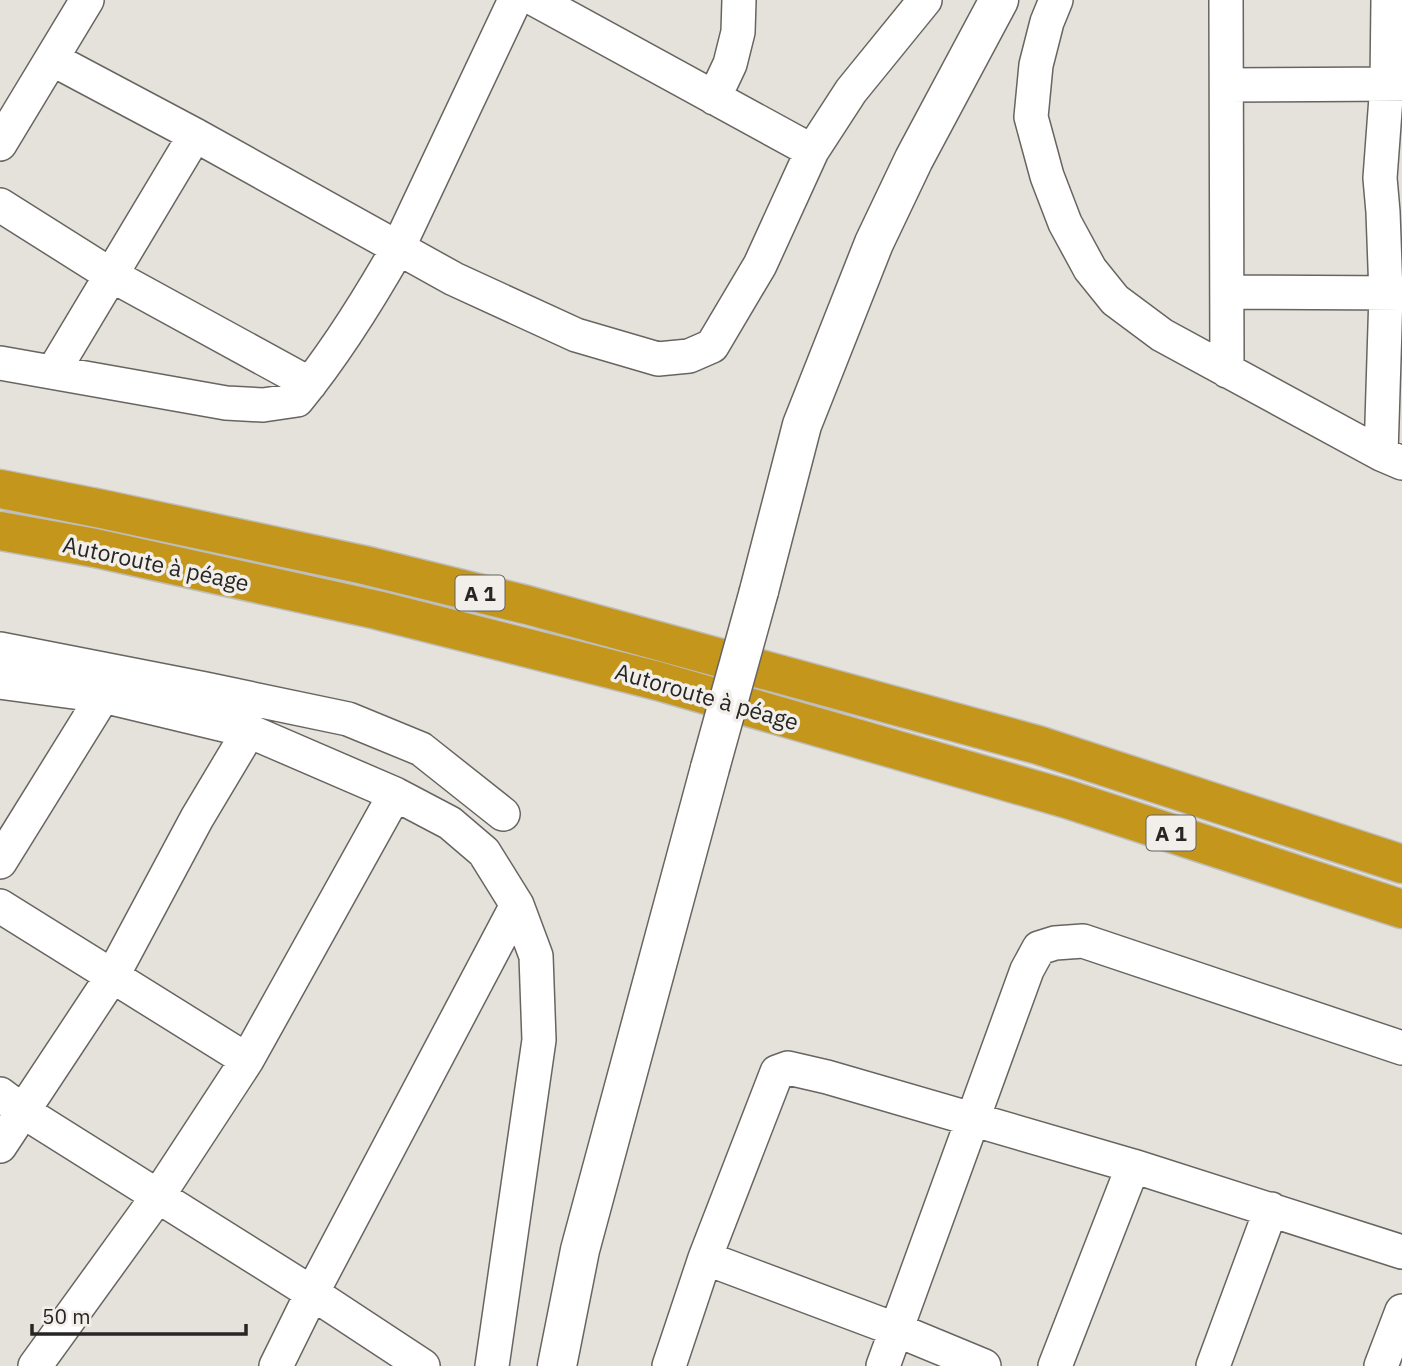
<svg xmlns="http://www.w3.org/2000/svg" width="1402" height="1366" font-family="'IBM Plex Sans',sans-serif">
  <rect width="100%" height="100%" fill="#e5e2dc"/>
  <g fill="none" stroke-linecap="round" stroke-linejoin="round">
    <g stroke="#686561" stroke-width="36">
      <path id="minor" d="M536,0l276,151 39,-60 74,-91
        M1056,0l-9,22 -11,43 -5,52 16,59 18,47 25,46 25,31 47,35 219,119 21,9
        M1226,0l1,371
        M52,59l143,76 259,144 122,56 82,24 31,-3 23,-10 48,-81 52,-114
        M1227,85l175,-1
        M714,98l16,-34 8,-32 1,-32
        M0,144l87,-144
        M0,205l111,70 199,109
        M1228,292l174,1
        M0,363l226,40 37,2 34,-5c37,-45 72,-101 101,-152l117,-248
        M53,372l142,-237
        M1381,454l5,-160 -3,-82 -3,-34 7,-94 1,-84
        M0,649l205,40 143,30 73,30 82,65
        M0,682l103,14 146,35 146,63 55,29 34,29 33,53 19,51 3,84 -47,326
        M0,862l103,-166
        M0,906l247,154
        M0,1094l24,18 288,181 111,73
        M0,1146l113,-171 84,-157 52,-87
        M705,1258l192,72 87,36
        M35,1366l123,-170 89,-136 148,-266
        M276,1366l36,-73 205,-388
        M669,1366l36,-108 72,-186 11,-4 39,9 306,89 269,86
        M883,1366l144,-396 12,-22 16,-5 28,-2 319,107
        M1055,1366l78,-200
        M1213,1366l58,-157
        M1381,1366l21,-55"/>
    </g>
    <g stroke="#686561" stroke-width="41">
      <path id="tertiary" d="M759,591l43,-166 72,-182 40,-84 85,-159
        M557,1366l23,-116 130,-482"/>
    </g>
    <g stroke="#bebebd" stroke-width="41">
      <path id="motorway" d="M0,489l102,20 262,56 163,40 511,140 364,119
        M0,531l95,17 282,62 281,71 409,118 335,110"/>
    </g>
    <use href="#minor" stroke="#fff" stroke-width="33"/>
    <use href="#tertiary" stroke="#fff" stroke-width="38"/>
    <use href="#motorway" stroke="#c4971c" stroke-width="38"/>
    <g stroke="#686561" stroke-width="41" stroke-linecap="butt">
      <path id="tertiary-bridge" d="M710,768l49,-177"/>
    </g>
    <use href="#tertiary-bridge" stroke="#fff" stroke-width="38"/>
  </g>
  <g text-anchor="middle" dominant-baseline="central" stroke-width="7" stroke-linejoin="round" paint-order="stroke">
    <g fill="#f2efea" stroke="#64625f" stroke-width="2">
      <rect x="455.5" y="575.5" width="49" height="35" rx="5"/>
      <rect x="1146.5" y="815.5" width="49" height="35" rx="5"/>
    </g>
    <g font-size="21" font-weight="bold" fill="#272624">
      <text x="480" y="593">A 1</text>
      <text x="1171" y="833">A 1</text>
    </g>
    <g font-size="23" fill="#272624" stroke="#f2efea">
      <text transform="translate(156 563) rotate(12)">Autoroute à péage</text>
      <text transform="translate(707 696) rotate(16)">Autoroute à péage</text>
    </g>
  </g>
  <path d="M32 1324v10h214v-10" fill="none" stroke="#272624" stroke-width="3.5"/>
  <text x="42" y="1324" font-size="21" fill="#272624" stroke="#f2efea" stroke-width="5" paint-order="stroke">50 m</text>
</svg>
